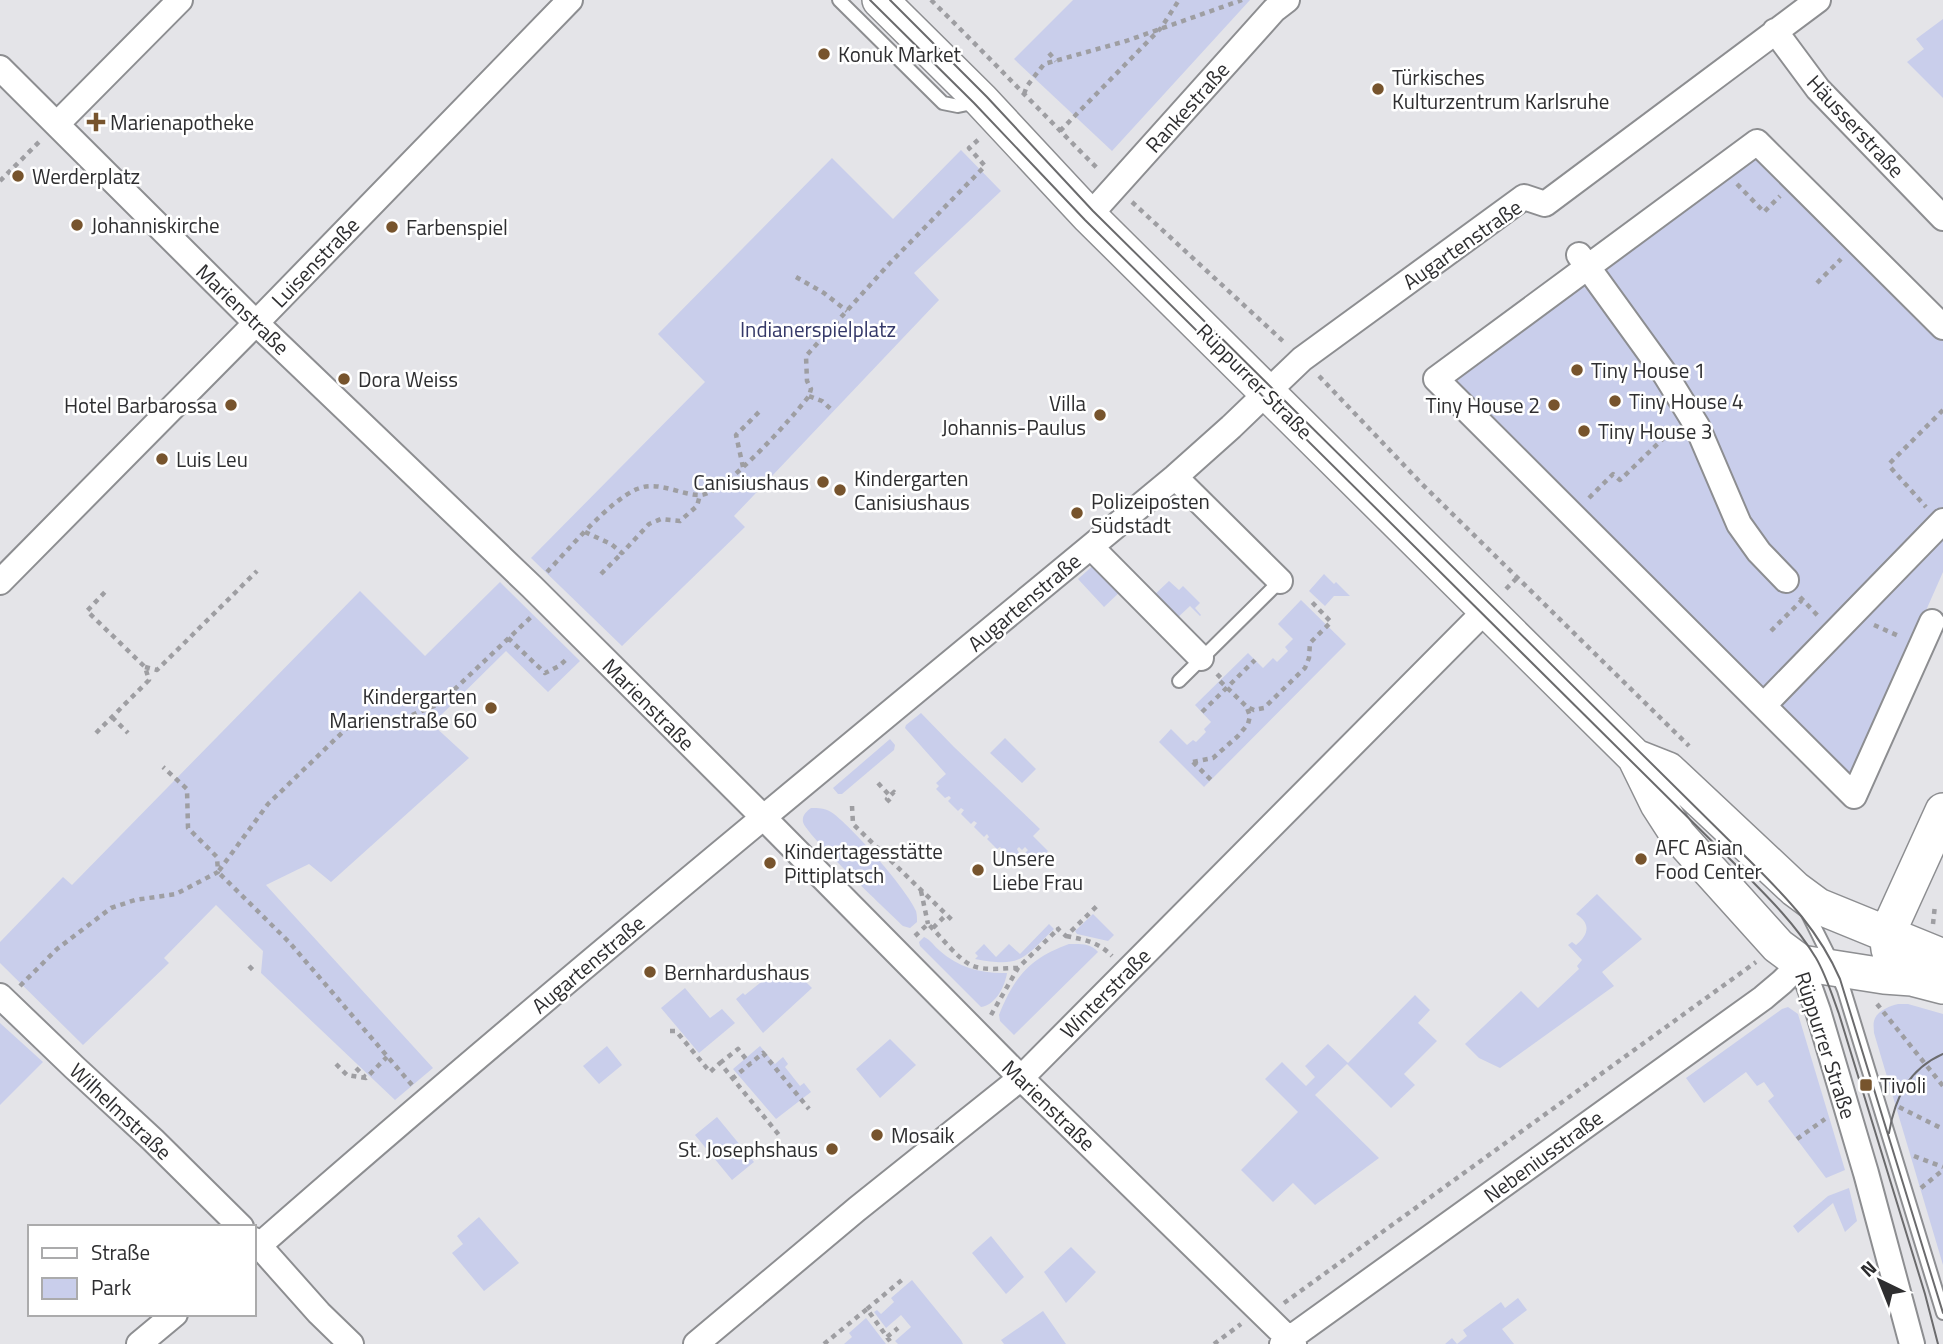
<svg xmlns="http://www.w3.org/2000/svg" width="1943" height="1344" font-family="'Titillium Web',sans-serif">
  <rect width="100%" height="100%" fill="#e4e4e8"/>
  <path fill="#c9ceeb" d="M1073,0h177l-138,151 -98,-92z
    M1943,19v79l-36,-36 17,-13 -8,-10z
    M961,150l40,41 -87,82 25,27 -205,216 11,11 -123,119 -91,-88 174,-176 -47,-48 174,-176 61,61z
    M1753,159l10,1 180,178v234l-87,197 -7,3h-5l-387,-389v-9z
    M1097,562l26,27 -19,18 -26,-28z
    M1324,574l10,10 2,-2 14,14h-16l-9,10 -16,-15z
    M1169,581l10,9 4,-4 17,17 -5,5 6,7 -1,1 -10,-10 -16,15 -23,-23z
    M500,582l80,79 -32,31 -42,-41 -74,73 37,34 -138,124 -22,-18 -43,21 167,183 -38,32 -134,-127 2,-22 -47,-46 -52,53 5,5 -86,82 -83,-82v-21l63,-65 9,8 288,-294 65,65z
    M1301,600l45,44 -142,143 -45,-45 12,-13 16,16 6,-5 3,2 10,-10 -2,-3 7,-7 -16,-17 53,-52 15,15 10,-10 4,4 11,-11 -3,-4 8,-8 -15,-15z
    M921,713l33,34 86,82 -7,7 15,15 -12,13 -11,-11 3,-3 -3,-3 -3,3 -3,-3 -2,2 2,4 -9,10 -10,-11 2,-3 -2,-2 -3,2 -10,-10 2,-2 -2,-3 -3,3 -10,-10 3,-4 -3,-2 -3,3 -10,-10 3,-4 -3,-2 -3,3 -10,-10 3,-3 -2,-2 -4,2 -9,-9 3,-3 -3,-3 10,-9 -41,-46 1,-3z
    M1005,738l31,31 -14,14 -32,-30z
    M890,739l5,6 -1,5 -52,44h-4l-5,-6z
    M811,808c7,0 14,0 20,4 19,12 77,79 85,99 1,4 1,7 1,11l-7,6 -7,-2c-15,-15 -97,-91 -100,-104 -1,-7 3,-10 8,-14z
    M1597,894l45,45 -40,33 12,14 -114,82 -21,-10 -14,-14 56,-53 17,17 41,-39 -2,-3 5,-6 -14,-15 4,-3 4,3c13,-10 15,-22 0,-31z
    M1093,914l21,21 -6,6 -31,-7 -2,-3z
    M1049,924l5,5c-31,30 -33,39 -79,30l3,-3 -3,-3 9,-9 12,13 13,-13 11,10z
    M924,937c7,3 10,9 16,14 19,17 43,23 67,22 -2,13 -11,32 -26,34l-61,-61 -1,-4z
    M1069,944c11,0 22,-1 29,8l-84,83 -14,-14 -1,-6c15,-38 31,-57 70,-71z
    M776,970l9,8 9,-8 18,18 -49,45 -27,-34 7,-6 2,2z
    M685,988l25,30 12,-9 13,14 -36,30 -38,-45z
    M1415,995l15,15 -12,13 19,18 -33,33 11,11 -24,23 -44,-44 -32,31 64,63 -64,47 -22,-22 -20,19 -32,-32 57,-58 -33,-33 17,-17 24,24 9,-9 -10,-11 23,-22 20,19z
    M1898,1004h10l35,10v251l-69,-232c0,-4 -1,-8 0,-12 2,-10 16,-15 24,-17z
    M1788,1007l10,7 47,156 -19,8 -58,-77 6,-5 -10,-14 -7,4 -11,-14 -42,31 -18,-25 96,-69z
    M0,1023l43,39 -43,43z
    M890,1039l26,26 -36,33 -24,-29z
    M607,1046l15,19 -23,19 -16,-18z
    M760,1046l15,18 8,-7 5,7 -3,3 15,19 4,-3 7,9 -35,27 -43,-50z
    M717,1117l37,45 -22,18 -37,-45z
    M1849,1188l8,33 -12,11 -12,-29 -35,30 -5,-7 35,-30z
    M479,1217l40,46 -35,28 -32,-38 11,-9 -6,-8z
    M991,1236l33,41 -18,17 -34,-41z
    M1071,1247l25,25 -30,31 -22,-31z
    M912,1280l49,60 2,4h-65l-3,-3 16,-14 -10,-12 -15,13 -12,-16 3,-2 4,4 13,-12 -3,-4z
    M1518,1298l9,12 -25,19 12,15h-69l7,-6 5,6 10,-8 -4,-6 38,-28 4,6z
    M1043,1311l23,33h-62l-3,-4z
    M866,1318l20,26h-42l8,-7 -3,-4z"/>
  <g fill="none" stroke-linecap="round" stroke-linejoin="round">
    <g stroke="#8d8e91" stroke-width="16">
      <path id="service" d="M839,0l104,103 15,3 19,-4
        M1179,681l101,-100
        M1806,910l28,56 10,24 99,323"/>
    </g>
    <g stroke="#8d8e91" stroke-width="28">
      <path id="minor" d="M1775,31l43,58 125,129
        M0,68l256,255 276,264 231,230 258,261 273,266
        M58,123l122,-123
        M1089,216l185,-206 13,-10
        M1579,255l86,119 32,52 42,98 20,28 27,28
        M1175,477l105,104
        M1091,547l110,111
        M0,582l256,-259 314,-323
        M1932,622l-78,174 -418,-417 321,-237 186,185
        M1764,705l179,-184
        M0,996l75,72 78,72 88,87
        M254,1240l65,73 32,31
        M254,1250c301,-264 612,-517 921,-773l56,-50 71,-68 222,-162 21,7 273,-204
        M139,1344l36,-30
        M696,1344l161,-135 164,-131 465,-468
        M1282,1344l481,-346 19,-16 19,-19 17,48 48,162 46,171"/>
    </g>
    <g stroke="#8d8e91" stroke-width="38">
      <path id="secondary" d="M880,0l101,100 108,116 546,541 23,47 20,31 100,111 23,17 83,13 28,2 31,8
        M1635,757l33,13 127,119 23,17 125,51
        M1891,955l-2,-6 -2,-15 56,-123"/>
    </g>
    <path stroke="#9e9ea2" stroke-width="4.5" stroke-dasharray="5 5" stroke-linecap="butt" d="M931,0c57,56 111,113 167,169
      M1049,53l7,8
      M1024,94l3,-8 17,-22 82,-23 116,-41
      M1060,131l101,-103 18,-28
      M0,181l42,-42
      M1737,184l27,28 16,-16
      M1132,202l153,141
      M796,277l28,16 23,18
      M1817,283l24,-24
      M1319,376l103,108 267,262
      M809,396l13,5 11,10
      M1890,463l53,-53
      M743,467l-7,-32 24,-24
      M1891,468l35,39
      M1589,498l24,-24 7,6 51,-49
      M585,532l26,12 11,9 27,-29 12,-5 19,2 17,-15 3,-11
      M547,572c23,-24 61,-70 90,-83 21,-9 43,6 63,6 25,-1 93,-78 109,-99l2,-7 -4,-8 -1,-25 83,-92 96,-98 -16,-18 9,-8
      M601,574l21,-21
      M1506,589l12,-12
      M1800,597l18,19
      M1874,625l27,12
      M1771,631l31,-31
      M508,638l37,35 14,-7 10,-9
      M145,667l12,3 100,-99
      M1217,674l4,4 -2,2 28,27 7,3 10,-2 41,-40 4,-10 1,-15 21,-21 -22,-23
      M1202,712l53,-52
      M112,717l16,16
      M96,733l53,-53 -4,-13 -58,-56 18,-19
      M1193,762l20,-4 25,-22 10,-12 2,-8 -3,-8
      M1193,762l18,18
      M878,783l12,13
      M890,802l-3,-3 7,-7 3,3
      M852,806l1,18 99,96
      M921,891l7,33
      M1933,924l2,-19
      M933,928l13,-13
      M1060,928l-2,1 8,7 33,-32
      M915,936l13,-12c12,11 30,36 45,42 13,5 31,2 45,2
      M1066,936c19,4 31,5 46,20
      M249,966l7,7
      M20,986l37,-37 54,-41 24,-8 41,-6 42,-22 -1,-15 -29,-29 -1,-39 -24,-22
      M1877,1004l66,82
      M991,1015l27,-47 40,-39
      M670,1031h6l34,41 10,-9 59,72
      M720,1063l18,-14 12,15
      M336,1064l11,11 19,3 21,-21
      M356,1068l9,9
      M732,1079l31,-26 46,56
      M412,1085l-123,-143 -71,-70 50,-68 82,-79 45,-3 44,-18 92,-87
      M1899,1107l44,22
      M1797,1139l28,-20
      M1914,1156l29,11
      M1921,1188l22,-18
      M1284,1303l472,-341
      M867,1309l36,-30
      M887,1337l11,-9
      M824,1344l43,-35 25,35
      M1214,1344l27,-20"/>
    <use href="#service" stroke="#fff" stroke-width="12"/>
    <use href="#minor" stroke="#fff" stroke-width="24"/>
    <use href="#secondary" stroke="#fff" stroke-width="35"/>
    <path stroke="#6b6b6d" stroke-width="2" d="M870,0l104,103 111,117 657,651c27,27 54,54 74,87 10,17 16,37 23,56l86,280 13,50
      M890,0l97,97 106,114 659,652c36,36 67,68 88,116l103,334
      M1889,1133c6,-36 20,-64 54,-79"/>
  </g>
  <g fill="#77542d" stroke="#fff" stroke-width="2.5">
    <circle cx="824" cy="54" r="7"/>
    <circle cx="1378" cy="89" r="7"/>
    <path d="M92.5 111.5h7v7h7v7h-7v7h-7v-7h-7v-7h7z"/>
    <circle cx="18" cy="176" r="7"/>
    <circle cx="77" cy="225" r="7"/>
    <circle cx="392" cy="227" r="7"/>
    <circle cx="1577" cy="370" r="7"/>
    <circle cx="344" cy="379" r="7"/>
    <circle cx="1615" cy="401" r="7"/>
    <circle cx="231" cy="405" r="7"/>
    <circle cx="1554" cy="405" r="7"/>
    <circle cx="1100" cy="415" r="7"/>
    <circle cx="1584" cy="431" r="7"/>
    <circle cx="162" cy="459" r="7"/>
    <circle cx="823" cy="482" r="7"/>
    <circle cx="840" cy="490" r="7"/>
    <circle cx="1077" cy="513" r="7"/>
    <circle cx="491" cy="708" r="7"/>
    <circle cx="1641" cy="859" r="7"/>
    <circle cx="770" cy="863" r="7"/>
    <circle cx="978" cy="870" r="7"/>
    <circle cx="650" cy="972" r="7"/>
    <rect x="1859" y="1078" width="14" height="14" rx="3.5"/>
    <circle cx="877" cy="1135" r="7"/>
    <circle cx="832" cy="1149" r="7"/>
  </g>
  <g text-anchor="middle" dominant-baseline="central" stroke-width="5" stroke-linejoin="round" paint-order="stroke">
    <g font-size="21" fill="#2e2e30" stroke="#fff" text-anchor="start">
      <text x="838" y="54">Konuk Market</text>
      <text x="1392" y="77">Türkisches<tspan x="1392" dy="24">Kulturzentrum Karlsruhe</tspan></text>
      <text x="110" y="122">Marienapotheke</text>
      <text x="32" y="176">Werderplatz</text>
      <text x="91" y="225">Johanniskirche</text>
      <text x="406" y="227">Farbenspiel</text>
      <text x="1591" y="370">Tiny House 1</text>
      <text x="358" y="379">Dora Weiss</text>
      <text x="1629" y="401">Tiny House 4</text>
      <text x="1086" y="403" text-anchor="end">Villa<tspan x="1086" dy="24">Johannis-Paulus</tspan></text>
      <text x="217" y="405" text-anchor="end">Hotel Barbarossa</text>
      <text x="1540" y="405" text-anchor="end">Tiny House 2</text>
      <text x="1598" y="431">Tiny House 3</text>
      <text x="176" y="459">Luis Leu</text>
      <text x="854" y="478">Kindergarten<tspan x="854" dy="24">Canisiushaus</tspan></text>
      <text x="809" y="482" text-anchor="end">Canisiushaus</text>
      <text x="1091" y="501">Polizeiposten<tspan x="1091" dy="24">Südstadt</tspan></text>
      <text x="477" y="696" text-anchor="end">Kindergarten<tspan x="477" dy="24">Marienstraße 60</tspan></text>
      <text x="1655" y="847">AFC Asian<tspan x="1655" dy="24">Food Center</tspan></text>
      <text x="784" y="851">Kindertagesstätte<tspan x="784" dy="24">Pittiplatsch</tspan></text>
      <text x="992" y="858">Unsere<tspan x="992" dy="24">Liebe Frau</tspan></text>
      <text x="664" y="972">Bernhardushaus</text>
      <text x="1880" y="1085">Tivoli</text>
      <text x="891" y="1135">Mosaik</text>
      <text x="818" y="1149" text-anchor="end">St. Josephshaus</text>
    </g>
    <g font-size="21" fill="#2e2e30" stroke="#fff">
      <text transform="translate(1187 107) rotate(-48)">Rankestraße</text>
      <text transform="translate(1856 126) rotate(47)">Häusserstraße</text>
      <text transform="translate(1462 244) rotate(-35)">Augartenstraße</text>
      <text transform="translate(315 262) rotate(-46)">Luisenstraße</text>
      <text transform="translate(243 309) rotate(44)">Marienstraße</text>
      <text transform="translate(1255 381) rotate(45)">Rüppurrer Straße</text>
      <text transform="translate(1024 602) rotate(-40)">Augartenstraße</text>
      <text transform="translate(649 704) rotate(45)">Marienstraße</text>
      <text transform="translate(588 964) rotate(-40)">Augartenstraße</text>
      <text transform="translate(1105 993) rotate(-45)">Winterstraße</text>
      <text transform="translate(1826 1045) rotate(72)">Rüppurrer Straße</text>
      <text transform="translate(1049 1105) rotate(44)">Marienstraße</text>
      <text transform="translate(121 1111) rotate(43)">Wilhelmstraße</text>
      <text transform="translate(1543 1156) rotate(-36)">Nebeniusstraße</text>
    </g>
    <g font-size="21" fill="#343868" stroke="#fff">
      <text x="818" y="329">Indianerspielplatz</text>
    </g>
  </g>
  <rect x="28" y="1225" width="228" height="91" fill="#ffffff" stroke="#ababac" stroke-width="2"/>
  <rect x="42" y="1248" width="35" height="10" fill="#ffffff" stroke="#ababac" stroke-width="2"/>
  <text x="91" y="1260" font-size="21" fill="#2e2e30">Straße</text>
  <rect x="42" y="1278" width="35" height="21" fill="#c9ceeb" stroke="#ababac" stroke-width="2"/>
  <text x="91" y="1295" font-size="21" fill="#2e2e30">Park</text>
  <g transform="translate(1880 1281) rotate(317)" stroke="#ffffff" stroke-width="5" paint-order="stroke">
  <path d="M0-5L12 26L0 18L-12 26Z" fill="#2e2e30"/>
  <text y="-10" font-size="19" font-weight="bold" text-anchor="middle" fill="#2e2e30">N</text>
  </g>
</svg>
